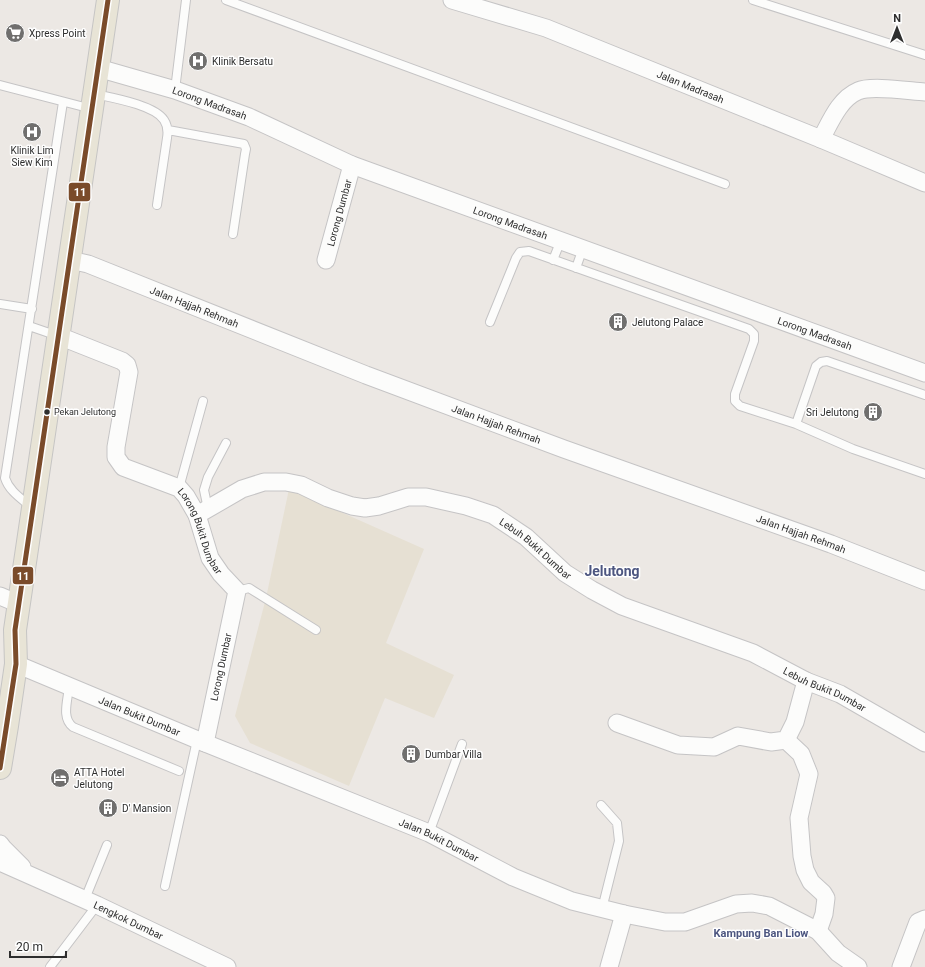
<svg xmlns="http://www.w3.org/2000/svg" width="925" height="967" font-family="Roboto,sans-serif">
  <rect width="100%" height="100%" fill="#ece8e4"/>
  <path fill="#e6e0d3" d="M289,489l135,60 -38,94 68,32 -20,43 -49,-20 -36,88 -99,-43 -15,-27 31,-118z"/>
  <g fill="none" stroke-linecap="round" stroke-linejoin="round">
    <g stroke="#c5c4c5" stroke-width="10">
      <path id="lane" d="M226,0l499,184
        M753,0l172,55
        M0,85l92,24
        M175,90l11,-90
        M95,94c18,4 59,11 69,26 4,6 4,12 3,18l-10,67
        M168,130l76,14 2,5 -1,5 -12,80
        M553,260l8,-20
        M576,268l7,-20
        M0,304l32,5
        M490,322l26,-64 4,-6 9,-1 220,78 5,5v7l-19,53v7l5,5 56,18 57,25 72,25
        M29,326l29,10
        M796,424l20,-58 5,-4 6,-1 98,34
        M179,488l24,-87
        M31,507c-9,-8 -22,-16 -26,-29l58,-376
        M208,509l-4,-19 4,-13 18,-34
        M237,591l12,-3 67,42
        M69,686c-1,14 -8,32 4,41l106,44
        M601,805l16,18 2,18 -17,68
        M429,833l33,-89
        M165,886l32,-146
        M85,899l22,-54
        M50,967l47,-62"/>
    </g>
    <g stroke="#c5c4c5" stroke-width="19">
      <g id="street">
        <path id="s1" d="M452,0l94,28 275,111 104,44"/>
        <path id="s2" d="M98,68l77,22 74,27 103,48 573,208"/>
        <path d="M821,139c9,-16 18,-40 37,-48 13,-6 51,0 67,1"/>
        <path id="s3" d="M70,260l18,4 278,111 198,74 267,95 94,37"/>
        <path id="s4" d="M326,260l26,-95"/>
        <path id="s5" d="M59,336l63,25 5,4 2,7 -13,75v10l7,10 56,21 7,8 11,19 13,43 11,16 16,17 -32,152"/>
        <path id="s6" d="M197,515l45,-26 22,-7h22l15,3 27,13 24,8 13,2 14,-2 29,-9h18l40,9 27,9 33,22 39,36 27,17 30,16 131,47 53,28 34,13 85,49"/>
        <path d="M0,596l19,8"/>
        <path id="s7" d="M16,664l189,79 224,90 84,44 59,24 52,13 41,8h20l51,-18 16,-1 17,3 49,25 20,22 20,14"/>
        <path d="M617,723l61,22 36,2 24,-11 33,6 15,-2 9,-18 11,-41"/>
        <path d="M786,740l15,14 8,20 -10,44 3,38 3,14 6,12 12,11 3,5 -2,16 -6,17"/>
        <path d="M0,844l3,4 19,19"/>
        <path id="s8" d="M0,862l97,43 130,62"/>
        <path d="M609,967l15,-53"/>
        <path d="M901,967l17,-45 7,-3"/>
      </g>
    </g>
    <g stroke="#c6c5c4" stroke-width="24">
      <path id="primary" d="M0,768l7,-42 9,-62 -1,-34 93,-630"/>
    </g>
    <use href="#lane" stroke="#fcfcfb" stroke-width="8"/>
    <use href="#street" stroke="#fcfcfb" stroke-width="17"/>
    <use href="#primary" stroke="#e8e4d6" stroke-width="22"/>
    <g stroke="#fff" stroke-width="8">
      <path id="bus-1" d="M0,768l16,-104 -1,-34 93,-630"/>
    </g>
    <use href="#bus-1" stroke="#7a4b2a" stroke-width="5"/>
  </g>
  <defs>
    <g id="supermarket-disc" transform="scale(1)"><circle r="9.5" fill="#706f6e" stroke="#fff"/><path d="M-6-5.5h2.5l.6 2H6L4.5 2H-2.5L-4.4-4H-6ZM-1.5 3.2a1.3 1.3 0 1 0 .1 0ZM3 3.2a1.3 1.3 0 1 0 .1 0Z" fill="#fff"/></g>
    <g id="hospital-disc" transform="scale(1)"><circle r="9.5" fill="#706f6e" stroke="#fff"/><path d="M-5-5h3v3.5h4V-5h3V5h-3V1.5h-4V5h-3Z" fill="#fff"/></g>
    <g id="building-disc" transform="scale(1)"><circle r="9.5" fill="#706f6e" stroke="#fff"/><path d="M-4-6H4V6H1V3H-1V6H-4ZM-2.5-4.3h1.7v1.8h-1.7ZM.8-4.3h1.7v1.8H.8ZM-2.5-1h1.7V.8h-1.7ZM.8-1h1.7V.8H.8Z" fill="#fff"/></g>
    <g id="hotel-disc" transform="scale(1)"><circle r="9.5" fill="#706f6e" stroke="#fff"/><path d="M-6-4.5h1.5V1H6V5H4.5V3h-9V5H-6ZM-4 0a1.8 1.8 0 1 1 3.6 0ZM.5 0V-2.5h3Q6-2.5 6 0Z" fill="#fff"/></g>
  </defs>
  <g fill-rule="evenodd">
    <use href="#supermarket-disc" x="15" y="33"/>
    <use href="#hospital-disc" x="198" y="61"/>
    <use href="#hospital-disc" x="32" y="132"/>
    <use href="#building-disc" x="618" y="322"/>
    <use href="#building-disc" x="873" y="412"/>
    <use href="#building-disc" x="411" y="754"/>
    <use href="#hotel-disc" x="60" y="778"/>
    <use href="#building-disc" x="108" y="808"/>
  </g>
  <circle fill="#2e2e2e" stroke="#fff" stroke-width="1.5" cx="47" cy="412" r="3.5"/>
  <g text-anchor="middle" dominant-baseline="central" stroke-width="3" stroke-linejoin="round" paint-order="stroke">
    <g font-size="9" fill="#2e2e2e" stroke="#fff" text-anchor="start">
      <text x="54" y="412">Pekan Jelutong</text>
    </g>
    <g font-size="10" fill="#2e2e2e" stroke="#fff" text-anchor="start">
      <text x="29" y="33">Xpress Point</text>
      <text x="212" y="61">Klinik Bersatu</text>
      <text x="32" y="150" text-anchor="middle">Klinik Lim<tspan x="32" dy="12">Siew Kim</tspan></text>
      <text x="632" y="322">Jelutong Palace</text>
      <text x="859" y="412" text-anchor="end">Sri Jelutong</text>
      <text x="425" y="754">Dumbar Villa</text>
      <text x="74" y="772">ATTA Hotel<tspan x="74" dy="12">Jelutong</tspan></text>
      <text x="122" y="808">D' Mansion</text>
    </g>
    <g font-size="10" fill="#2e2e2e" stroke="#fff">
      <text stroke="none"><textPath href="#s1" startOffset="254">Jalan Madrasah</textPath></text>
      <text stroke="none"><textPath href="#s2" startOffset="117">Lorong Madrasah</textPath></text>
      <text stroke="none"><textPath href="#s4" startOffset="49">Lorong Dumbar</textPath></text>
      <text stroke="none"><textPath href="#s2" startOffset="441">Lorong Madrasah</textPath></text>
      <text stroke="none"><textPath href="#s3" startOffset="133">Jalan Hajjah Rehmah</textPath></text>
      <text stroke="none"><textPath href="#s2" startOffset="765">Lorong Madrasah</textPath></text>
      <text stroke="none"><textPath href="#s3" startOffset="457">Jalan Hajjah Rehmah</textPath></text>
      <text stroke="none"><textPath href="#s5" startOffset="288">Lorong Bukit Dumbar</textPath></text>
      <text stroke="none"><textPath href="#s3" startOffset="781">Jalan Hajjah Rehmah</textPath></text>
      <text stroke="none"><textPath href="#s6" startOffset="367">Lebuh Bukit Dumbar</textPath></text>
      <text transform="translate(221 667) rotate(-78)">Lorong Dumbar</text>
      <text stroke="none"><textPath href="#s6" startOffset="691">Lebuh Bukit Dumbar</textPath></text>
      <text stroke="none"><textPath href="#s7" startOffset="134">Jalan Bukit Dumbar</textPath></text>
      <text stroke="none"><textPath href="#s7" startOffset="458">Jalan Bukit Dumbar</textPath></text>
      <text stroke="none"><textPath href="#s8" startOffset="141">Lengkok Dumbar</textPath></text>
    </g>
    <g font-size="11" font-weight="bold" fill="#4d5680" stroke="#fff">
      <text x="761" y="933">Kampung Ban Liow</text>
    </g>
    <g font-size="14" font-weight="bold" fill="#4d5680" stroke="#fff">
      <text x="612" y="571">Jelutong</text>
    </g>
  </g>
  <g stroke="#fff" stroke-width="1.5">
    <rect x="68" y="182" width="23" height="20" rx="4" fill="#7a4b2a"/>
    <rect x="12" y="566" width="22" height="19" rx="4" fill="#7a4b2a"/>
  </g>
  <g font-size="11" text-anchor="middle" font-weight="bold" fill="#fff">
    <text x="80" y="196">11</text>
    <text x="23" y="580">11</text>
  </g>
  <g transform="translate(897 28)" stroke="#ffffff" stroke-width="3" paint-order="stroke">
  <path d="M0-3L7 15L0 10L-7 15Z" fill="#2e2e2e"/>
  <text y="-6" font-size="11" font-weight="bold" text-anchor="middle" fill="#2e2e2e">N</text>
  </g>
  <path d="M10 951v6h56v-6" fill="none" stroke="#2e2e2e" stroke-width="2"/>
  <text x="16" y="951" font-size="12" fill="#2e2e2e" stroke="#ffffff" stroke-width="3" paint-order="stroke">20 m</text>
</svg>
